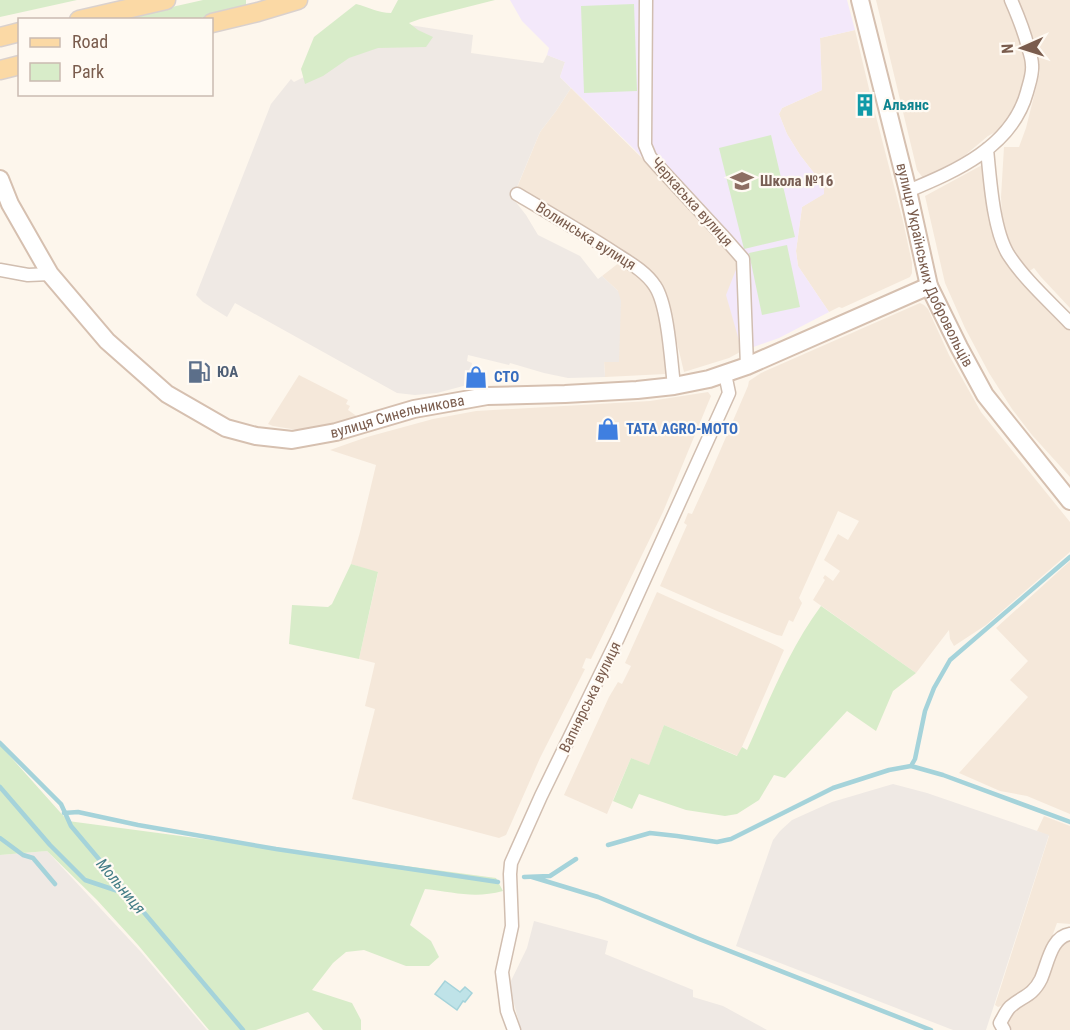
<svg xmlns="http://www.w3.org/2000/svg" width="1070" height="1030" font-family="'Roboto Condensed',sans-serif">
  <rect width="100%" height="100%" fill="#fdf6ec"/>
  <path fill="#f5e8da" d="M876,0h129l10,24 12,36v11l-13,44 -15,15 -11,6 -25,21 -40,21 -6,-8z
    M1016,0h54v308l-29,-31 -7,-9 -6,4 -15,-19 -10,-22 -2,-34 3,-50h15l7,-19 14,-56 -9,-31z
    M855,30l16,67 32,124 9,42v10l-2,4 -68,31 -3,-1 -10,5 -31,-46 -2,-15 6,-44 21,-13 1,-8 -24,-31 -13,-21 -8,-20 3,-6 40,-18 -2,-52z
    M571,88l88,87 80,87 3,89 -13,7 -45,14 -12,-50 -5,-28 -9,-14 -24,-22 -12,-6 -43,-30 -24,-14 -39,-18 24,-58 16,-21z
    M984,164l4,49 8,32 10,16 64,70v146l-38,-42 -20,-26 -23,-36 -24,-45 -20,-45 -20,-87z
    M620,262l19,15 12,12 8,17 4,25 3,43 -61,3 -1,-16 15,1 -1,-71 -16,-15z
    M920,303l4,2 4,4 21,46 32,57 89,110v30l-84,73 -32,21 -4,-7 -1,-9 -33,43 -103,-73 12,-20 -2,-2 2,-3 8,6 7,-10 -16,-11 14,-26 10,6 11,-19 -21,-10 -39,87 3,5 -9,19 -4,-2 -7,16 -5,-1 -60,-24 -57,-25 27,-61 -3,-2 4,-10 4,1 15,-33 41,-95 1,-5 12,-8z
    M299,375l49,25 -2,4 4,2 -2,4 10,7 -54,14 -31,-5 -5,-2z
    M708,392l3,4 -48,116 -72,147 -5,-1 -4,10 3,1 -45,89 -34,77 -7,3 -147,-39 23,-90 -10,-3 10,-43 -16,-4 19,-86 -27,-9 9,-32 16,-67 -46,-15 37,-13 66,-18 43,-8 174,-10z
    M1070,561v253l-43,-18 -27,-5 -41,-18 69,-76 -18,-17 18,-19 -32,-33z
    M657,592l120,54 7,4 -46,106 -74,-31 -15,41 -18,-8 -24,56 -43,-19 45,-98 9,-15 4,2 9,-18 -6,-3z
    M1044,816l26,10v98l-13,-1 -16,44 -5,11 -13,14 -20,13 -5,2 -3,-2 54,-169 -12,-5z
    M1070,938v92h-58l-3,-6v-5l4,-7 44,-64z"/>
  <path fill="#efe9e4" d="M397,23l76,12 -2,18 72,10 4,-8 18,7 -5,15 11,11 -15,23 -16,21 -28,67 3,2 11,14 12,20 42,21 18,23 4,-3 16,15 3,10 -2,61h-15l1,15 -37,1 -24,-5 -34,-10 -1,2 -41,-10 -1,6 5,2 -5,22 -30,8 -22,2 -18,-2 -162,-90 -8,14 -24,-15 -7,-7 75,-191 20,-25 3,3 24,-12z
    M893,784l34,9 122,42 -63,195h-33l-217,-84 37,-106 7,-9 12,-11 40,-18z
    M47,851l94,101 66,78h-207v-175z
    M534,921l74,20 -3,13 88,36v7l30,9 44,24h-246l-12,-45 18,-37z"/>
  <path fill="#f3e8fa" d="M510,0h337l8,30 -35,8 2,52 -40,18 -3,6 8,20 13,21 24,31v8l-22,13 -6,44 2,15 31,46 -50,26 -37,13 -16,-56 13,-33 -37,-43 -68,-70 -74,-72 5,-15 -18,-7 2,-7 -27,-27z"/>
  <path fill="#d8ecc9" d="M0,0h77l-77,17z
    M203,0h43v6l-4,4 -47,9 -81,1z
    M398,0h97l-75,19 -11,4 9,7 15,7 -7,10 -48,1 -29,10 -26,18 -18,8 -4,-15 13,-32 42,-33c13,3 22,9 35,9z
    M634,4l3,87 -53,2 -3,-87z
    M771,135l24,102 -51,12 -25,-101z
    M787,245l13,62 -38,8 -13,-62z
    M351,564l27,8 -19,87 -70,-15 3,-39 36,2 4,-3z
    M821,606l95,67 -23,18 -17,40 -29,-20 -62,67 -11,-3 -15,25 -22,14 -12,2 -39,-6 -47,-16 -7,15 -19,-8 18,-43 18,7 15,-40 73,31 5,-9 5,3c22,-49 42,-101 74,-144z
    M0,745l68,76 428,57 7,13c-29,8 -49,1 -78,-2l-15,36 21,16 8,16 -10,9h-23l-42,-16 -18,2 -13,11 -21,27 40,13 9,17v10h-38l-15,-18 -52,18h-47l-71,-85 -41,-45 -50,-49 -47,4z"/>
  <path fill="#bfe3e8" stroke="#a5d3da" stroke-width="1.5" d="M445,981l15,11 5,-5 7,6 -7,9 -2,-1 -6,9 -22,-16z"/>
  <g fill="none" stroke-linecap="round" stroke-linejoin="round">
    <path stroke="#a5d3da" stroke-width="4.5" d="M0,743l61,61 10,22 172,204
      M911,766l4,-7 10,-48 9,-23 16,-28 120,-103
      M0,787l50,58 35,35 42,14
      M64,813l14,-1 60,13 138,24 222,33
      M0,838l23,17 10,3 22,26
      M608,845l42,-12 27,3 40,6 14,-3 102,-51 56,-18 22,-4 32,9 127,47
      M524,877l26,-1 26,-17
      M532,877l66,20 101,42 232,91"/>
    <g stroke="#d1beb0" stroke-width="15">
      <path id="street" d="M646,0l-1,145 5,12 8,9 64,69 21,24 4,107
        M987,149c3,30 6,80 21,105 16,25 41,47 62,69
        M908,191c48,-20 104,-44 119,-99 2,-8 6,-18 5,-27 0,-5 -2,-12 -4,-18 -4,-16 -10,-31 -17,-47
        M517,194c34,20 67,39 99,60 14,9 30,18 39,32 13,19 16,75 19,100
        M0,270l28,5 22,-1
        M514,1030l-7,-19 -5,-39 10,-46 -2,-52 1,-11 30,-67 77,-158 111,-245 -4,-19
        M1004,1030l-4,-7c3,-5 6,-12 10,-16 12,-11 22,-10 31,-28 7,-16 10,-42 29,-45"/>
    </g>
    <g stroke="#d6c0b0" stroke-width="20">
      <g id="secondary">
        <path id="s1" d="M860,0l48,191 21,95 30,61 26,48 85,106"/>
        <path id="s2" d="M0,179l10,25 40,70 57,67 60,53 59,34 30,8 36,4 44,-8 78,-23 73,-13 78,-2 72,-4 37,-4 35,-7 38,-13 182,-80"/>
      </g>
    </g>
    <g stroke="#dad1cd" stroke-width="21">
      <path id="primary" d="M79,20l87,-20
        M212,23l46,-11 40,-12
        M0,37l20,-5
        M0,70l20,-5"/>
    </g>
    <use href="#street" stroke="#fff" stroke-width="12"/>
    <use href="#secondary" stroke="#fff" stroke-width="16"/>
    <use href="#primary" stroke="#fbd9a5" stroke-width="18"/>
  </g>
  <defs>
    <g id="building-bare" transform="scale(1.8)"><path d="M-4-6H4V6H1V3H-1V6H-4ZM-2.5-4.3h1.7v1.8h-1.7ZM.8-4.3h1.7v1.8H.8ZM-2.5-1h1.7V.8h-1.7ZM.8-1h1.7V.8H.8Z" fill="#0f9aa8" stroke="#fffaf3" stroke-width="2.5" paint-order="stroke"/></g>
    <g id="school-bare" transform="scale(1.8)"><path d="M0-5L7-2L0 1L-7-2ZM-4 1L0 2.5L4 1V4Q0 6-4 4Z" fill="#8d6e63" stroke="#fffaf3" stroke-width="2.5" paint-order="stroke"/></g>
    <g id="fuel-bare" transform="scale(1.8)"><path d="M-5.5-6h7V0h2V4h1.3V-2.5L3-4.5l.8-.8L6-3V5H2.5V1h-1V6h-7ZM-4.2-4.7v3.2H.2V-4.7Z" fill="#5c6f8a" stroke="#fffaf3" stroke-width="2.5" paint-order="stroke"/></g>
    <g id="shop-bare" transform="scale(1.8)"><path d="M-5-2.5h2.3a2.7 3.5 0 0 1 5.4 0H5L5.5 6h-11ZM-1.5-2.5h3a1.5 2.3 0 0 0-3 0Z" fill="#3f7fe0" stroke="#fffaf3" stroke-width="2.5" paint-order="stroke"/></g>
  </defs>
  <g fill-rule="evenodd">
    <use href="#building-bare" x="865" y="105"/>
    <use href="#school-bare" x="742" y="181"/>
    <use href="#fuel-bare" x="199" y="372"/>
    <use href="#shop-bare" x="476" y="377"/>
    <use href="#shop-bare" x="608" y="429"/>
  </g>
  <g text-anchor="middle" dominant-baseline="central" stroke-width="4.5" stroke-linejoin="round" paint-order="stroke">
    <g font-size="15" font-weight="bold" fill="#0d838f" stroke="#fffaf3" text-anchor="start">
      <text x="883" y="105">Альянс</text>
    </g>
    <g font-size="15" font-weight="bold" fill="#785e54" stroke="#fffaf3" text-anchor="start">
      <text x="760" y="181">Школа №16</text>
    </g>
    <g font-size="15" fill="#7a5c4d" stroke="#fffaf3">
      <text transform="translate(692 202) rotate(48)">Черкаська вулиця</text>
      <text transform="translate(586 236) rotate(32)">Волинська вулиця</text>
      <text stroke="none"><textPath href="#s1" startOffset="276">вулиця Українських Добровольців</textPath></text>
      <text stroke="none"><textPath href="#s2" startOffset="519">вулиця Синельникова</textPath></text>
      <text transform="translate(590 697) rotate(-64)">Вапнярська вулиця</text>
    </g>
    <g font-size="15" font-weight="bold" fill="#4e5e75" stroke="#fffaf3" text-anchor="start">
      <text x="217" y="372">ЮА</text>
    </g>
    <g font-size="15" font-weight="bold" fill="#366cbe" stroke="#fffaf3" text-anchor="start">
      <text x="494" y="377">СТО</text>
      <text x="626" y="429">TATA AGRO-MOTO</text>
    </g>
    <g font-size="16" font-style="italic" fill="#437c86" stroke="#fffaf3">
      <text transform="translate(121 886) rotate(50)">Мольниця</text>
    </g>
  </g>
  <rect x="18" y="18" width="195" height="78" fill="#fffaf3" stroke="#cabbb1" stroke-width="1.5"/>
  <rect x="30" y="38" width="30" height="9" fill="#fbd9a5" stroke="#cabbb1" stroke-width="1.5"/>
  <text x="72" y="48" font-size="18" fill="#7a5c4d">Road</text>
  <rect x="30" y="63" width="30" height="18" fill="#d8ecc9" stroke="#cabbb1" stroke-width="1.5"/>
  <text x="72" y="78" font-size="18" fill="#7a5c4d">Park</text>
  <g transform="translate(1022 48) rotate(267)" stroke="#fffaf3" stroke-width="4.5" paint-order="stroke">
  <path d="M0-4.5L10 22L0 15L-10 22Z" fill="#7a5c4d"/>
  <text y="-9" font-size="16" font-weight="bold" text-anchor="middle" fill="#7a5c4d">N</text>
  </g>
</svg>
